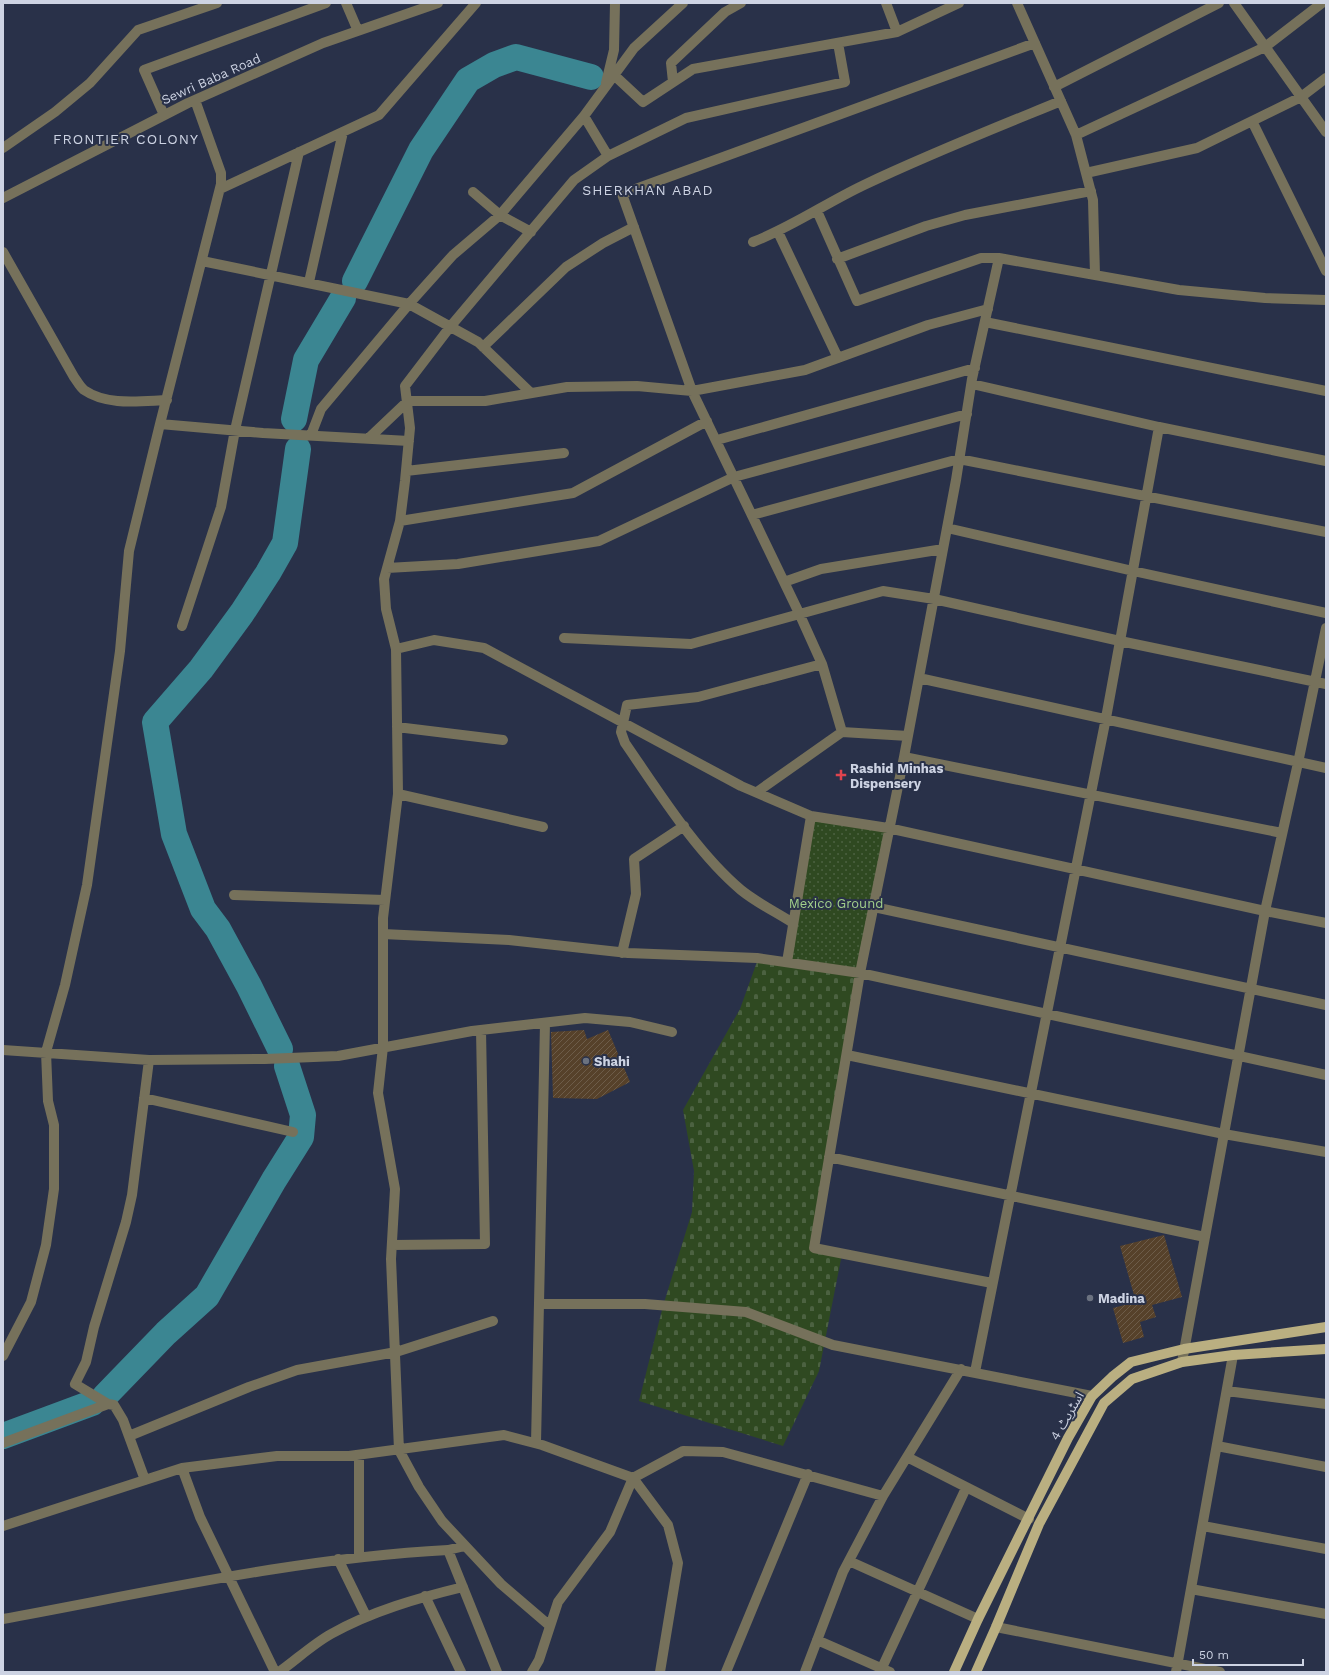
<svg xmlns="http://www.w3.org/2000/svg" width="1329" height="1675" font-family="'Work Sans','Noto Sans Arabic',sans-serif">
  <defs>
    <pattern id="cemetery-stones" width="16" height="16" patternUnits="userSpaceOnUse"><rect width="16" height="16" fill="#2f4921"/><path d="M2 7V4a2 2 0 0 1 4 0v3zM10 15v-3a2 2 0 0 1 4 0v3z" fill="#4c6241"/></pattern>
    <pattern id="park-dots" width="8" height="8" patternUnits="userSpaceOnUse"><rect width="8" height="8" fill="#2f4921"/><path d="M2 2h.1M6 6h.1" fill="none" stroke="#4c6241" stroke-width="1.8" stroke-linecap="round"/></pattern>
    <pattern id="building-hatch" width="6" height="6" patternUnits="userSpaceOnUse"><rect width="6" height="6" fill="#56412a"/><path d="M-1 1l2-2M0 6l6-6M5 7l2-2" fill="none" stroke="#6d5c49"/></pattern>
  </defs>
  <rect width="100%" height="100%" fill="#293149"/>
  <path fill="url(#cemetery-stones)" d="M758,959l100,15 -44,274 28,6 -23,117 -36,75 -144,-45 24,-95 29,-94 2,-41 -11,-61 57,-101z"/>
  <path fill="url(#park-dots)" d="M814,817l73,10 -28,146 -70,-13z"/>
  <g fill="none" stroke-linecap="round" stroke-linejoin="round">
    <path stroke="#3b8692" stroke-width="26" d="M355,281l66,-131 47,-70 26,-15 22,-8 75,20
      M294,419l12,-59 37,-62
      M280,1049l-31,-63 -31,-57 -15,-20 -29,-75 -19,-112 46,-53 41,-56 26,-40 17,-30 13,-94
      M105,1396l61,-63 41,-37 67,-116 27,-43 2,-22 -16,-49
      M3,1436l89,-33"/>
  </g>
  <path fill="url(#building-hatch)" d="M584,1030l3,9 21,-9 22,52 -33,17 -44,-1 -2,-66z
    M1164,1235l18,62 -30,8 4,12 -16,5 4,15 -21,6 -10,-35 23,-6 -16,-56z"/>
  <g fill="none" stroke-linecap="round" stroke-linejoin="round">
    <path stroke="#76715b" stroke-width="10" d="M346,3l12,28
      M886,3l11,29
      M1017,3l59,132 17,65 2,75
      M1234,3l92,129
      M614,75l29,27 50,-33 204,-37 62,-29
      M673,82l-2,-19 54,-51 16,-9
      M606,83l8,-33 1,-47
      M1054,87l165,-84
      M195,100l26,73v11l-61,240 103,9 146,8
      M164,115l-20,-45 182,-67
      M584,116l24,40
      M1252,121l74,150
      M1076,135l189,-88 57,-44
      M3,148l52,-36 35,-29 48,-53 79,-27
      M1086,173l111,-25 104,-51 25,-19
      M220,189l159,-74 97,-112
      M473,192l27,23 31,17
      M3,198l185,-95 135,-60 115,-40
      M817,211l40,90 124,-43h18l180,32 86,8 61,2
      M778,232l60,126
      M753,242c39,-15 73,-39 111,-57 65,-31 131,-57 197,-84
      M3,252l71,125c3,4 6,10 10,13 23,16 56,11 83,10
      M837,259l89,-33 39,-11 126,-24
      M202,261l207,43 69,38 53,51
      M309,282l34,-150
      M985,322l341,69
      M483,347l83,-80 37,-24 31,-16
      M972,384l187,43 167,34
      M311,435l10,-26 88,-105 44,-49 47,-40 84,-99 50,-68 49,-45
      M369,438l39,-37h77l82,-14 70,-1 55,5 113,-21 123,-45 60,-16
      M717,440l258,-72
      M406,471l158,-18
      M752,515l207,-56 367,73
      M400,521l173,-28 134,-72
      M947,528l186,43 193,42
      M387,568l71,-4 141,-23 135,-64 233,-63
      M784,582l37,-13 122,-20
      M182,626l39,-119 14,-77 64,-278
      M564,638l127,6 192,-53 51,8 186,42 206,43
      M396,649l38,-9 50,8 257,138 70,30 77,12 377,83 61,12
      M919,678l407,90
      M397,727l106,13
      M842,732l-20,-68 -23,-51 -107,-222 -70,-197 413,-151
      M904,757l378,76
      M757,792l85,-60 66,4
      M398,794l145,33
      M234,895l151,5
      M874,907l452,98
      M793,923c-17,-11 -36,-20 -52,-33 -45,-38 -82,-98 -116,-147l-4,-11 6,-27 71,-8 124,-33
      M383,934l126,6 119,13 129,5 103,15 466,102
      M622,953l14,-59 -2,-35 50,-33
      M787,962l24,-146
      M3,1050l146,10 116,-1 73,-3 134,-25 113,-13 45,4 42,10
      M847,1055l377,79 102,18
      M144,1098l149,34
      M829,1157l376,80
      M392,1245l93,-1 -4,-214
      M992,1283l-178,-35 46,-275 44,-216 52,-277 16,-101 27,-121
      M540,1304h105l101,8 87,33 259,51
      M3,1356l28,-54 15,-57 8,-56v-64l-6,-24 -2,-49 19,-67 22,-100 33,-234 9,-100 31,-127
      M1182,1362l83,-451 33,-148 28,-135
      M975,1372l131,-654 53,-291
      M1227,1391l99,13
      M108,1404l-33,-20 11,-22 8,-35 32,-105 6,-27 17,-135
      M129,1436l120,-49 48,-17 99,-18 97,-31
      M3,1443l105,-39 6,1 9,15 22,60
      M536,1443l9,-420
      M1217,1446l109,21
      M907,1457l122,62
      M182,1468l18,49 75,155
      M3,1526l179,-58 95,-12h72l155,-21 38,10 91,33 50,-27 40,1 160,44
      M1203,1526l123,23
      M448,1550l49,122
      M359,1557v-102
      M338,1559l28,57
      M849,1561l129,58
      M1191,1589l135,25
      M425,1596l36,76
      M3,1619c147,-27 295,-61 445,-69l17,-4
      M550,1626l-49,-42 -59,-63 -23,-34 -20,-37 -8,-191 4,-70 -17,-96 5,-46v-129l15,-124 -2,-145 -10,-40 -2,-30 16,-58 5,-40 5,-53 -5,-42 45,-59 124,-147 34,-24 78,-38 159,-36 -7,-39
      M996,1627l224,45
      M817,1640l73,32
      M279,1672c17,-12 34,-28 52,-38 41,-23 87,-36 132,-47
      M532,1672l7,-12 19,-58 52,-70 23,-54 35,47 10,38 -18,109
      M726,1672l82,-198
      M805,1672l38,-100 40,-76 78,-127
      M880,1672l86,-184
      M1176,1672l57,-317"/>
    <path stroke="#baaf81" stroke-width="10" d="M954,1672l24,-53 90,-181 24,-42 20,-19 19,-15 53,-13 142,-22
      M976,1672l20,-45 43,-103 65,-121 28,-24 50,-17 51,-7 93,-6"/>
  </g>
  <path fill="#e0444e" stroke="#293149" stroke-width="1.5" d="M839 769h4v4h4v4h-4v4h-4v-4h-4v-4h4z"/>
  <g fill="#6b7280" stroke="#293149" stroke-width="1.5">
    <circle cx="586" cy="1061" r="4"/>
    <circle cx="1090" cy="1298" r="4"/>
  </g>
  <g text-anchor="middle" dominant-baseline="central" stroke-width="4" stroke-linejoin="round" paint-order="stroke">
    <g font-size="13" fill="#cdd3e3" stroke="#293149">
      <text transform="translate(211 79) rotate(-24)">Sewri Baba Road</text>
      <text transform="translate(1067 1416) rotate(-60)">اسٹریٹ 4</text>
    </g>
    <g font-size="13" font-weight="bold" fill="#cdd3e3" stroke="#293149" text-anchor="start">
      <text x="850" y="768">Rashid Minhas<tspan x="850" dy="15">Dispensery</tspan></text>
      <text x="594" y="1061">Shahi</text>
      <text x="1098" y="1298">Madina</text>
    </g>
    <g font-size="13" fill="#a2d08b" stroke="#293149">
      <text x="836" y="903">Mexico Ground</text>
    </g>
    <g font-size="14" letter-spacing="1" fill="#cdd3e3" stroke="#293149">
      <text x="126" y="139">FRONTIER COLONY</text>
      <text x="648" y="190">SHERKHAN ABAD</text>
    </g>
  </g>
  <rect width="1329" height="1675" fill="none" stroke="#cdd3e3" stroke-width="8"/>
  <path d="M1193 1659v6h110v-6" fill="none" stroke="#cdd3e3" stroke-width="2"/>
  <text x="1199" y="1659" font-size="12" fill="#cdd3e3" stroke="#293149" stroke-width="3" paint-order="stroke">50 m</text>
</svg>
